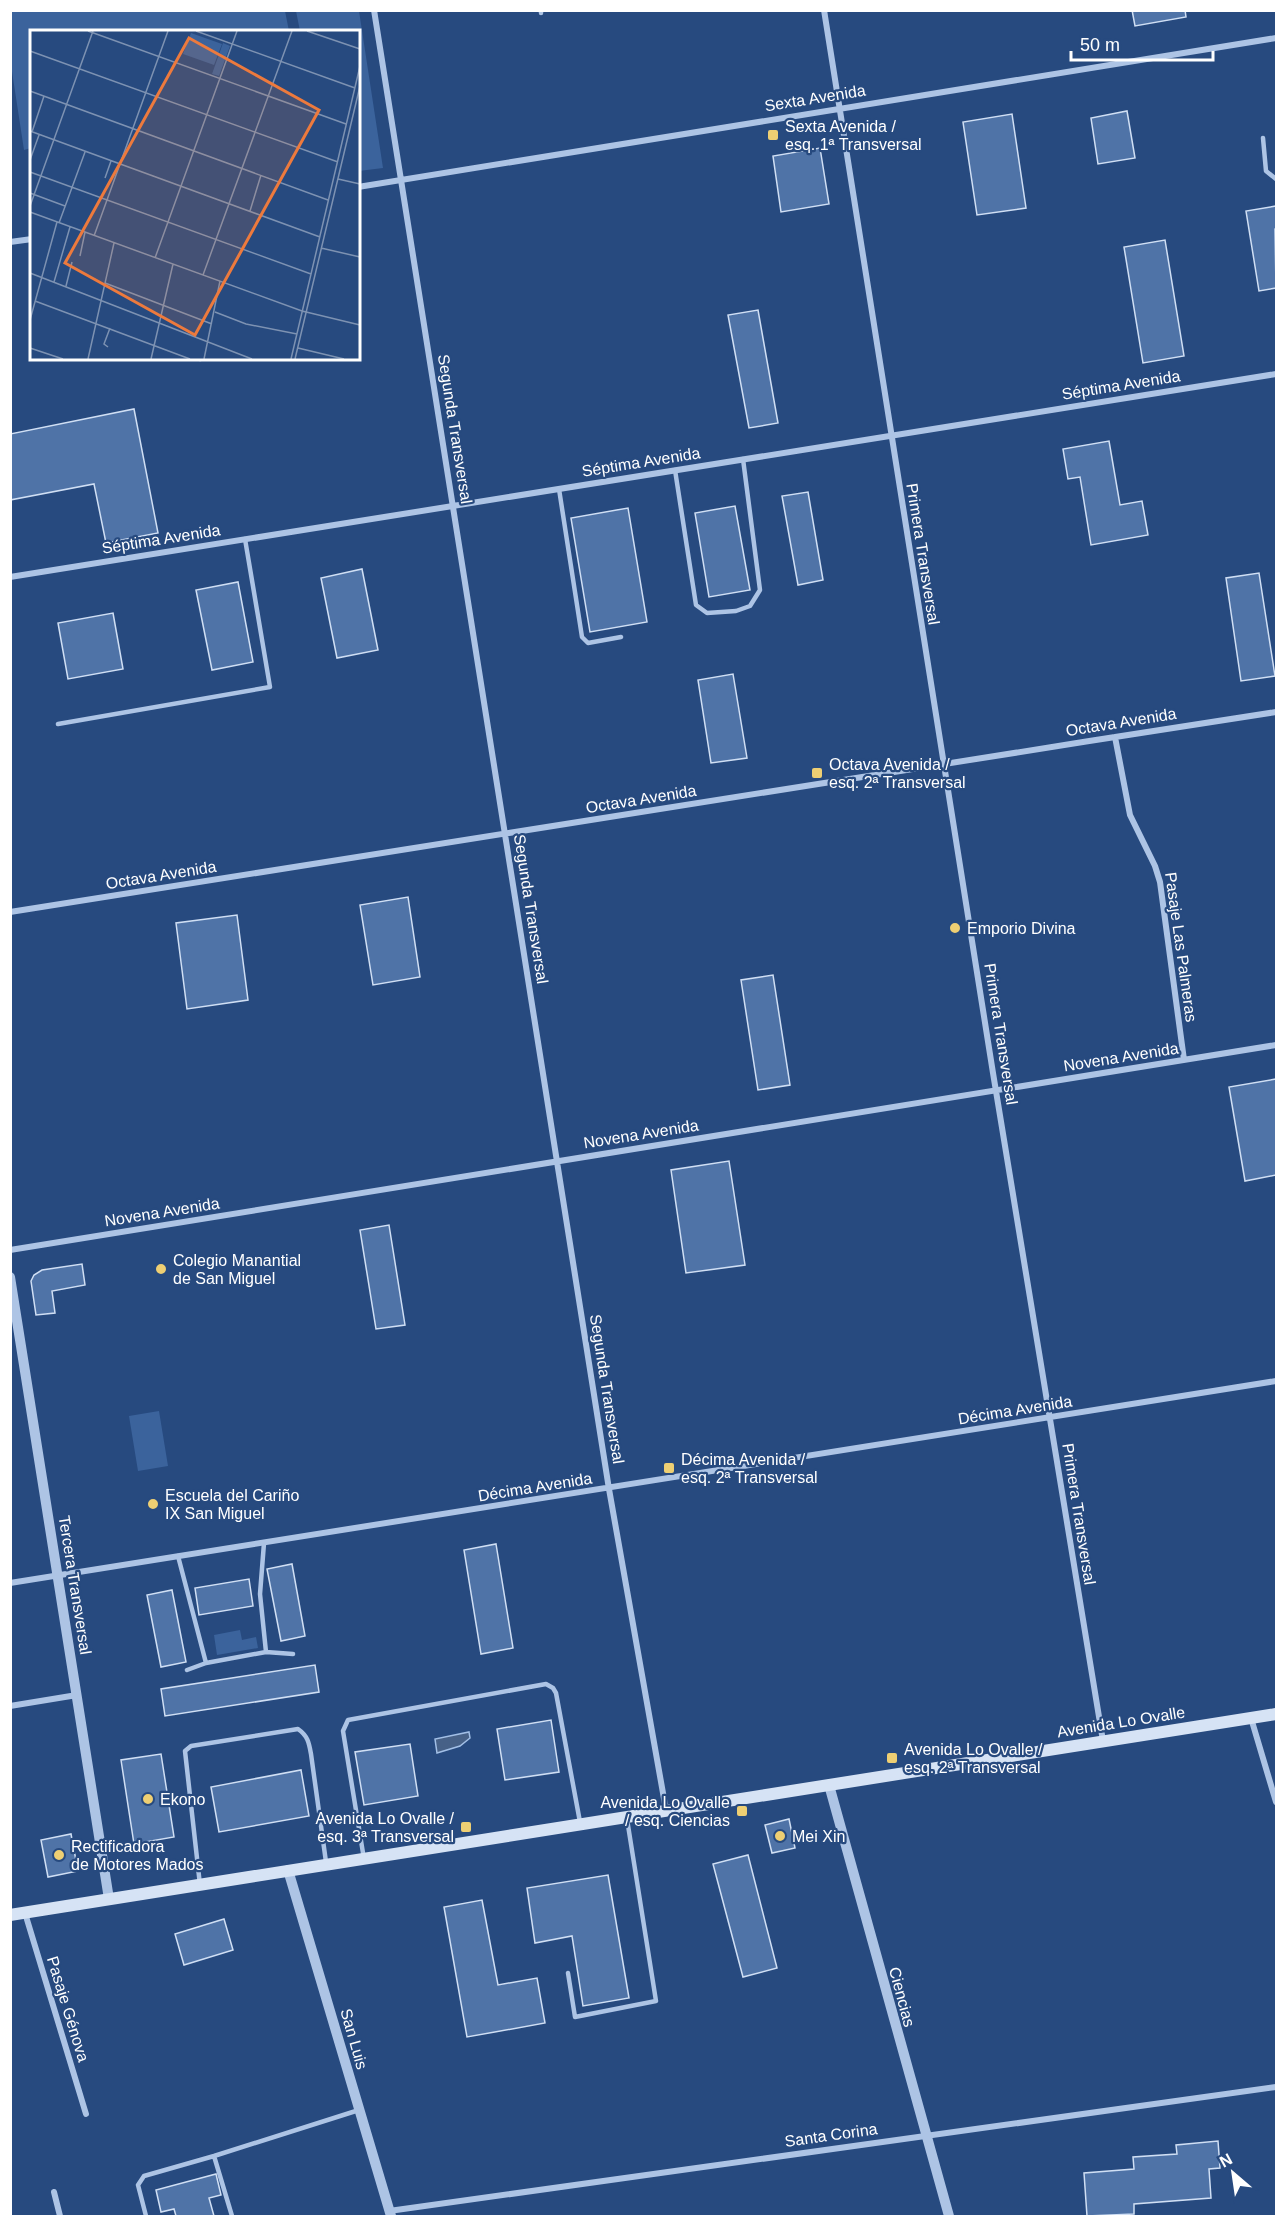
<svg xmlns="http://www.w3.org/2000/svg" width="1287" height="2227" font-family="Helvetica,sans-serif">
  <rect width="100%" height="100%" fill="#274a7f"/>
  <path fill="#3b639c" d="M10,11h275l4,20 -257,1 -1,116 -7,2 -13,-85z
    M296,11h63l24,157 -24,3 -1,-139 -58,-1z
    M159,1411l9,55 -30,5 -9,-55z
    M240,1630l2,10 14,-3 2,11 -41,7 -3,-20z"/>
  <path fill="#476187" stroke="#a2bfe6" stroke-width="1.5" d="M469,1732l1,6 -10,8 -23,7 -2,-14z"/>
  <path fill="#4f73a7" stroke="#d0dff4" stroke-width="1.5" d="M1132,10h53l1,7 -51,9z
    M1127,111l8,47 -37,6 -7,-46z
    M1012,114l14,94 -49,7 -14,-93z
    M820,148l9,56 -48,8 -8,-56z
    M1276,206v22l-1,1 1,59 -17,3 -13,-80z
    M1165,240l19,116 -41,7 -19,-116z
    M758,310l20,113 -29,5 -21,-113z
    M134,409l24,124 -52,10 -12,-59 -84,16v-66z
    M1109,441l11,64 22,-4 6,34 -57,10 -11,-68 -12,2 -5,-30z
    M808,492l15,88 -25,5 -16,-89z
    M735,506l15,84 -41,7 -14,-84z
    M628,508l19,114 -57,10 -19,-114z
    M362,569l16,81 -41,8 -16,-80z
    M1259,573l16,103 -34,5 -15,-103z
    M238,582l15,80 -41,8 -16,-80z
    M113,613l10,56 -55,10 -10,-56z
    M733,674l14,84 -36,5 -13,-83z
    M408,897l12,80 -47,8 -13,-80z
    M237,915l11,85 -61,9 -11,-86z
    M773,975l17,110 -32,5 -17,-110z
    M1276,1079v96l-31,6 -16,-94z
    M729,1161l16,104 -59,8 -15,-103z
    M389,1225l16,100 -29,4 -16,-99z
    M82,1264l3,21 -33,6 3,22 -19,2 -5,-34 3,-6 8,-5z
    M496,1544l17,104 -32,6 -17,-104z
    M292,1564l13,72 -24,5 -14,-72z
    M249,1579l4,27 -54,9 -4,-27z
    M172,1590l14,72 -25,5 -14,-72z
    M315,1665l4,27 -154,24 -4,-27z
    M551,1720l8,52 -54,8 -8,-51z
    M410,1744l8,52 -54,9 -9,-53z
    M161,1754l13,83 -40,7 -13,-84z
    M301,1770l8,46 -90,16 -8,-45z
    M789,1819l6,29 -23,5 -7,-28z
    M71,1834l7,37 -30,6 -7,-37z
    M748,1855l29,113 -34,9 -30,-113z
    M608,1875l21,123 -46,8 -11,-70 -37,7 -8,-55z
    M482,1900l16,85 39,-7 8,45 -78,14 -23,-130z
    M224,1919l9,31 -49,15 -9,-31z
    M1218,2141l2,27 -11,1 2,29 -77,6v10l-47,2 -3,-43 50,-4 -1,-12 44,-3 -1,-9z
    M216,2174l5,21 -12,3 5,18h-38l-2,-7 -13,3 -5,-22z"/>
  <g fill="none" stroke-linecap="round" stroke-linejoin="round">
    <path stroke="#adc4e5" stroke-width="4.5" d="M541,10v3
      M1263,138l3,33 10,8
      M200,359l4,-1
      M675,470l21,135 11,8 29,-2 14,-5 10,-16 -17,-131
      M559,489l23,148 6,6 33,-6
      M58,724l212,-37 -25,-148
      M264,1543l-4,51 6,58
      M178,1556l28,107
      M187,1670l19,-7 60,-11 27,2
      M364,1859l-21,-128 5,-11 198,-36 7,4 3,5 24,129
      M200,1885l-15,-134 6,-5 107,-17c10,7 11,14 13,25l15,108
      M568,1973l7,44 81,-16 -29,-182
      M214,2156l18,60
      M146,2216l-8,-31 6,-9 70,-20 145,-46"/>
    <path stroke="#adc4e5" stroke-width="6" d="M374,10l235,1479 57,321
      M824,10l169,1063 110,668
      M358,187l918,-149
      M10,242l22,-3
      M10,577l1266,-203
      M1115,737l15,78 25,51 5,16 24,178
      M10,912c423,-65 844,-135 1266,-200
      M10,1250l1266,-205
      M10,1583l1266,-202
      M10,1706l67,-11
      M1251,1718l25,84
      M25,1913l61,201
      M54,2192l6,24
      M389,2211l887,-124"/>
    <path stroke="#adc4e5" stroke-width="10" d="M10,1277l99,622
      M829,1785l120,431
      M288,1870l103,346"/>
    <path stroke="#d6e3f5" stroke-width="12" d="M10,1915l1266,-201"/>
  </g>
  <g fill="#eecf73" stroke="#274a7f" stroke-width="2">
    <rect x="767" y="129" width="12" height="12" rx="3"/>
    <rect x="811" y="767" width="12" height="12" rx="3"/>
    <circle cx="955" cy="928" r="6"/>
    <circle cx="161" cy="1269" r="6"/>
    <rect x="663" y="1462" width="12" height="12" rx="3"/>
    <circle cx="153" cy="1504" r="6"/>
    <rect x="886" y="1752" width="12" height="12" rx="3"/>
    <circle cx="148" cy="1799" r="6"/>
    <rect x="736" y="1805" width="12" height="12" rx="3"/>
    <rect x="460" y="1821" width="12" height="12" rx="3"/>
    <circle cx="780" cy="1836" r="6"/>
    <circle cx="59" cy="1855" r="6"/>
  </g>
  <g text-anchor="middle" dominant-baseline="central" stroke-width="4.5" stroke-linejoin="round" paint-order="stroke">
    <g font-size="16" fill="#fff" stroke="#274a7f">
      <text transform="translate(815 98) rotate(-9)">Sexta Avenida</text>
      <text transform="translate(1121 385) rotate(-9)">Séptima Avenida</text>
      <text transform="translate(455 429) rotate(81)">Segunda Transversal</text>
      <text transform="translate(641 462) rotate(-9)">Séptima Avenida</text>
      <text transform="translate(161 539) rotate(-9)">Séptima Avenida</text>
      <text transform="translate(923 554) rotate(81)">Primera Transversal</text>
      <text transform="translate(1121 722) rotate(-9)">Octava Avenida</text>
      <text transform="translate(641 799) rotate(-9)">Octava Avenida</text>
      <text transform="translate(161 875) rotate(-9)">Octava Avenida</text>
      <text transform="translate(531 909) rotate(81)">Segunda Transversal</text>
      <text transform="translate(1181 947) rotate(82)">Pasaje Las Palmeras</text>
      <text transform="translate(1001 1034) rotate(81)">Primera Transversal</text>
      <text transform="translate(1121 1057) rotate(-9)">Novena Avenida</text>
      <text transform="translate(641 1134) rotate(-9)">Novena Avenida</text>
      <text transform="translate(162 1212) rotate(-9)">Novena Avenida</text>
      <text transform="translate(607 1389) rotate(81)">Segunda Transversal</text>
      <text transform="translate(1015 1410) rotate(-9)">Décima Avenida</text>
      <text transform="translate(535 1487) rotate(-9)">Décima Avenida</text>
      <text transform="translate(1079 1514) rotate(81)">Primera Transversal</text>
      <text transform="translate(75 1585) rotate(81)">Tercera Transversal</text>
      <text transform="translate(1121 1722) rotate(-9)">Avenida Lo Ovalle</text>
      <text transform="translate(902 1997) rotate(75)">Ciencias</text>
      <text transform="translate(68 2009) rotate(73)">Pasaje Génova</text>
      <text transform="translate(354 2039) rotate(74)">San Luis</text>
      <text transform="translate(831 2135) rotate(-8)">Santa Corina</text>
    </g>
    <g font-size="16" fill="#fff" stroke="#274a7f" text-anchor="start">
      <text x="785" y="126">Sexta Avenida /<tspan x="785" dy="18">esq. 1ª Transversal</tspan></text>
      <text x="829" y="764">Octava Avenida /<tspan x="829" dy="18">esq. 2ª Transversal</tspan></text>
      <text x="967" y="928">Emporio Divina</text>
      <text x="173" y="1260">Colegio Manantial<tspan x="173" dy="18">de San Miguel</tspan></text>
      <text x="681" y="1459">Décima Avenida /<tspan x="681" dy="18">esq. 2ª Transversal</tspan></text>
      <text x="165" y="1495">Escuela del Cariño<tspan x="165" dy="18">IX San Miguel</tspan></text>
      <text x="904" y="1749">Avenida Lo Ovalle /<tspan x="904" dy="18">esq. 2ª Transversal</tspan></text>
      <text x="160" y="1799">Ekono</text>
      <text x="730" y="1802" text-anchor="end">Avenida Lo Ovalle<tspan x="730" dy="18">/ esq. Ciencias</tspan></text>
      <text x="454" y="1818" text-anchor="end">Avenida Lo Ovalle /<tspan x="454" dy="18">esq. 3ª Transversal</tspan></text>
      <text x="792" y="1836">Mei Xin</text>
      <text x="71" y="1846">Rectificadora<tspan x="71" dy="18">de Motores Mados</tspan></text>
    </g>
  </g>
  <g transform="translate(30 30)">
    <rect width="330" height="330" fill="#274a7f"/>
    <path d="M161,3l31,11 -8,21 -31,-11zM193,13l7,3 -11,30 -7,-2z" fill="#3b639c"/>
    <path fill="none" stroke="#7d92b2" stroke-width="1.5" d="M58,1l258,93M166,1l159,57M277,1l53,18M0,21l308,111M0,61l298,109M0,101l290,106M2,102l12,-36M0,130l9,-25M0,142l281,102M75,148l6,-17M308,149l22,5M0,163l35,13M0,176l63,-175M220,181l11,-36M0,182l272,99 58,14M29,193l26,-71M64,206l74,-205M291,218l39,9M50,226l5,-24M125,228l82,-227M0,243l222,86M173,245l89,-244M24,252l16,-55M75,253l107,41M36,256l6,-24M5,271l155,58M185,282l31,12 51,10M0,290l27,-98M78,317l-4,-3 6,-16M0,318l33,11M268,318l46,11M58,329l26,-116M121,329l22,-95M174,329l16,-78M261,329l69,-293M265,329l65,-273"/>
    <path fill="#ed7a3d" fill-opacity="0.15" stroke="#ed7a3d" stroke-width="3" d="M159,8l130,72 -124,225 -130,-72z"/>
    <rect width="330" height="330" fill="none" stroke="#fff" stroke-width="3"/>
  </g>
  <rect width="1287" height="2227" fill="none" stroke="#ffffff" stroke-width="24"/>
  <g transform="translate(1233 2173) rotate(331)" stroke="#274a7f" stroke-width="4.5" paint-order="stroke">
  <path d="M0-4.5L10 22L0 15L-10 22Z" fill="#ffffff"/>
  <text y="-9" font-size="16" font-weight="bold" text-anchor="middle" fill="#ffffff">N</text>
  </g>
  <path d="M1071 51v9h142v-9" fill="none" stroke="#ffffff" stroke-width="3"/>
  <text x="1080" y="51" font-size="18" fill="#ffffff" stroke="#274a7f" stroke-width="4.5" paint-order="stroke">50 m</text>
</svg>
